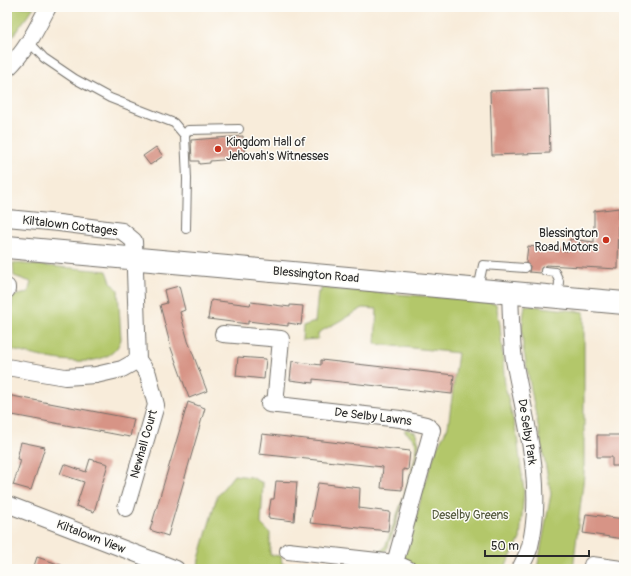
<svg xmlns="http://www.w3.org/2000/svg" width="631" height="576" font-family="Pangolin,sans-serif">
  <rect width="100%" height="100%" fill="#fdfcf7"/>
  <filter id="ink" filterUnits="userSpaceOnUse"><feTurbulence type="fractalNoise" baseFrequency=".025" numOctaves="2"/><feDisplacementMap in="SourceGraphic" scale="8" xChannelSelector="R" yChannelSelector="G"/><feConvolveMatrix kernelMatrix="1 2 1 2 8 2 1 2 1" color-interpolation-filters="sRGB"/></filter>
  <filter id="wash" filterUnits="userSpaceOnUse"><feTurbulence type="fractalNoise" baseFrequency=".012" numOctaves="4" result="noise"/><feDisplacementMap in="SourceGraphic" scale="16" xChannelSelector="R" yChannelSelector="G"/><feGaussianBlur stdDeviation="0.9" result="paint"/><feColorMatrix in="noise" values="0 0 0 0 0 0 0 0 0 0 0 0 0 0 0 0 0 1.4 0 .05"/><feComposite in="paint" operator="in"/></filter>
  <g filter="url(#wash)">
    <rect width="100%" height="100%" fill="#f8ecda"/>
    <path fill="#b3c76b" stroke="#6f794b" d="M7,7h27l-27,37z
      M13,263l94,8 4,11 7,8 3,49c-10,38 -83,17 -109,11l1,-9 -5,-2 5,-43 15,-3 3,-11 -17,-6z
      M321,288l139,11 36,5 4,21 5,61 12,50 7,55 -4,48 -16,30h-111l15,-21 18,-69 11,-32 11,-20 10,-74 -83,-9 2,-35 -14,-1 -45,25v6l-16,1 1,-14 12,-4 3,-30h3z
      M525,305l59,7v163l-11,94h-36l14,-75 -28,-147 -1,-20z
      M406,429l9,3 4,11 -2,13 -10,35 -20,58 -5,4 -1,-2 4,-4c7,-18 34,-88 31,-102 -2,-7 -7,-11 -12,-14z
      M234,475l17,2 12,6 -2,41 9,9v22l11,1 1,8 25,2 4,-3 37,6h-150l1,-10 18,-63z"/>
    <g id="blocks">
      <path fill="#d79486" d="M548,89l2,64 -58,2 -2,-64z
        M243,136l2,22 -35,3v2l-11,1v-3h-7l-1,-21z
        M156,147l7,9 -13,9 -7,-9z
        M619,208l-1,61 -72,-4 -5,3 -1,5 -11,-1 1,-6 -4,-3 2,-17 40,5 2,-12 24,3v-31z
        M179,286l6,24 -5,2 8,29 19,50 -18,7 -18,-50 -11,-43 7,-2 -3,-13z
        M211,300l39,5 1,-3 39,5v-2l13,1 -2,19 -13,-2v3l-40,-5v3l-40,-5z
        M238,357l28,2 -2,20 -28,-3z
        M321,360l133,15 -2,19 -139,-15v4l-23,-3 2,-19 29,4z
        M7,395l127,24 -4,18 -123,-23z
        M188,402l17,6 -37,128 -18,-6z
        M262,434l148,17 -2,19 -5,-1 -1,21 -21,-2 2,-21 -124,-13z
        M597,435h27v31h-12v-9h-15z
        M21,442l24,5 -14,43 -18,-5 8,-25 -4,-1z
        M90,459l18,5 -14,48 -18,-6 8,-24 -24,-8 4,-10 22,8z
        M276,481l21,1 -3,39 -26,-3 3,-19h3z
        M318,483l42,5 -1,20 31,4 -2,19 -78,-8z
        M586,514l38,5v20l-41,-6z
        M37,557l30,10v2h-34z"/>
    </g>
  </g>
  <g filter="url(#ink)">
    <use href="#blocks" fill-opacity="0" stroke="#736f68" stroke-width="1"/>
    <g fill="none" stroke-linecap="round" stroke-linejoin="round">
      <g stroke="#736f68" stroke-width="10">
        <path id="service" d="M29,42l15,16 31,21 35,19 64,25 11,13
          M186,229l1,-50 -2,-43 3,-6 51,-1
          M545,271l10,1 4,9 -1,16
          M478,289l5,-24 42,3"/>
      </g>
      <g stroke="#736f68" stroke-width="18">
        <path id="minor" d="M7,69c19,-18 29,-39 41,-62
          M7,218l52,5 63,8 12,10 4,119 10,14 8,31 -30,103
          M7,290v-3
          M510,293c1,22 1,45 4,67 11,60 31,125 16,186 -2,8 -7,16 -10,23
          M223,334l58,5 -6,66
          M7,367l58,10 31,-2 26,-6 16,-9
          M269,404l131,15 26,6 6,5 -37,133
          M7,504l169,65
          M288,551l107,12 13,6
          M592,565l29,4"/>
      </g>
      <g stroke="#736f68" stroke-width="24">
        <path id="primary" d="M7,247l617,56"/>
      </g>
      <use href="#service" stroke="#fff" stroke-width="8"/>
      <use href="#minor" stroke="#fff" stroke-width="16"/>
      <use href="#primary" stroke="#fff" stroke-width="22"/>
    </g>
  </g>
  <g fill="#c8321e" stroke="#fdfcf7" stroke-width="1.5">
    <circle cx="218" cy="149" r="4"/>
    <circle cx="606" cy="240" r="4"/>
  </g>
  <g text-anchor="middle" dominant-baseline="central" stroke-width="3" stroke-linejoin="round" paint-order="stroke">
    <g font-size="12" fill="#2b2b2b" stroke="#fdfcf7" text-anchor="start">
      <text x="226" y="142">Kingdom Hall of<tspan x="226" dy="14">Jehovah's Witnesses</tspan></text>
      <text x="598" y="233" text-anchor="end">Blessington<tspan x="598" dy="14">Road Motors</tspan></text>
    </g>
    <g font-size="12" fill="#2b2b2b" stroke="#fdfcf7">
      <text transform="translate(70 226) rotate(7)">Kiltalown Cottages</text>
      <text transform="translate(316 275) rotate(5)">Blessington Road</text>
      <text transform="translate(373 417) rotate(7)">De Selby Lawns</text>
      <text transform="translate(527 432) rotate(81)">De Selby Park</text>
      <text transform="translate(144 444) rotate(-74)">Newhall Court</text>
      <text transform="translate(91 537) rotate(21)">Kiltalown View</text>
    </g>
    <g font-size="12" fill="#545a3e" stroke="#fdfcf7">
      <text x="470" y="515">Deselby Greens</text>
    </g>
  </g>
  <rect width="631" height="576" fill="none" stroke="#fdfcf7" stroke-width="24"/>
  <path d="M485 550v6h104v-6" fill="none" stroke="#2b2b2b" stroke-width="2"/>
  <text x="491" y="550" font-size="12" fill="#2b2b2b" stroke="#fdfcf7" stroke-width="3" paint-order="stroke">50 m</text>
</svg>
